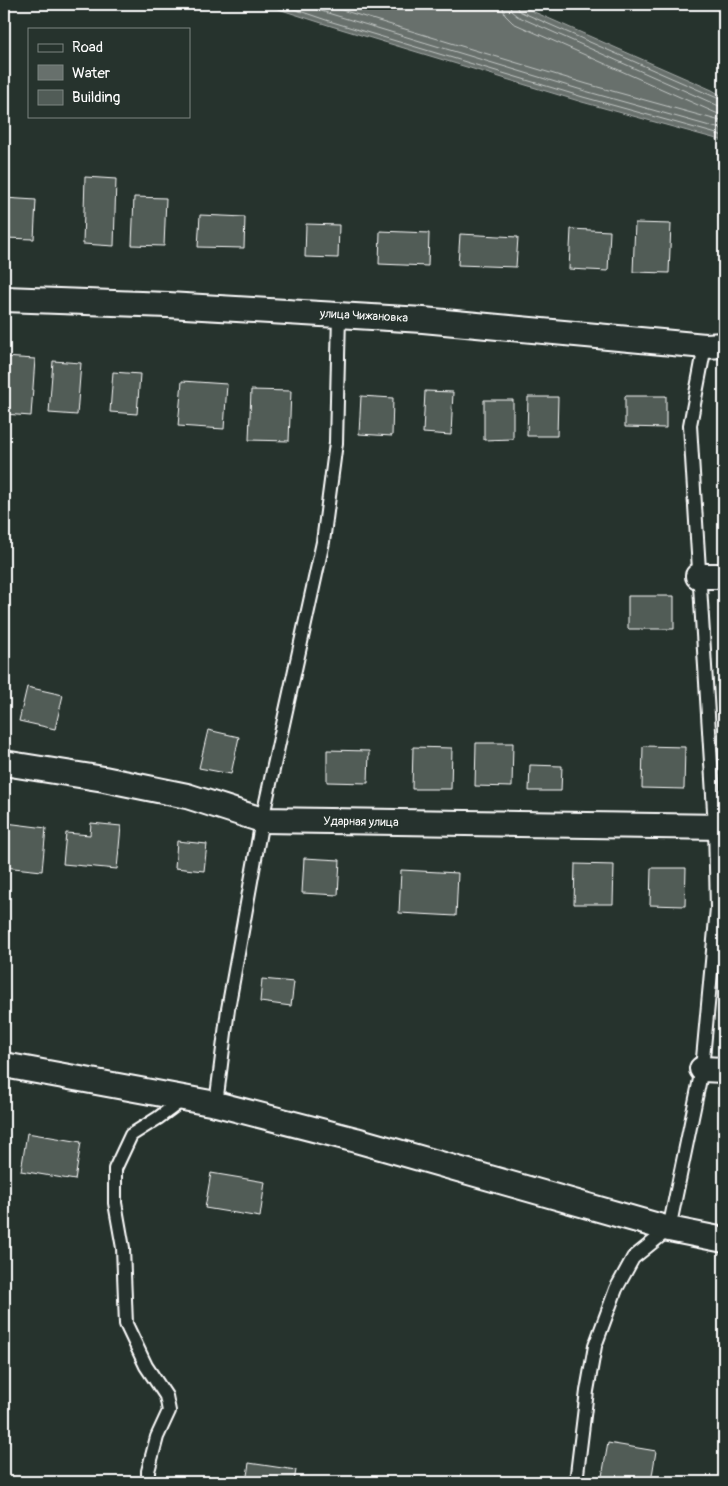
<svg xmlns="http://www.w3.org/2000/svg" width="728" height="1486" font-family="Pangolin,sans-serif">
  <rect width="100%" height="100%" fill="#26332d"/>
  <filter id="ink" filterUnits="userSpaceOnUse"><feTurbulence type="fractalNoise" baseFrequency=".02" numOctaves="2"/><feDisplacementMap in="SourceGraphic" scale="10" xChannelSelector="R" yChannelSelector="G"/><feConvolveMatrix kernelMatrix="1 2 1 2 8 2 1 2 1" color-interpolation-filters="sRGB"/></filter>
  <g filter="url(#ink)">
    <path fill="#67706c" stroke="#a4a9a7" d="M263,4h253l196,86 12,7v44l-142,-39 -254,-77z"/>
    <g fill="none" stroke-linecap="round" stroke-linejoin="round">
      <path stroke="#c2c6c4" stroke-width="1" d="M279,4l50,17 254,76 141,39
        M298,4l287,87 139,39
        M322,4l265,80 137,38
        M502,4l3,11 8,8 203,90 8,2
        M510,4l1,7 6,5 202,90 5,1
        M516,4l1,4 2,3 205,90"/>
    </g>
    <path fill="#515c57" stroke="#fff" d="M85,177l31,2 -2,67 -31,-2z
      M134,197l32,1 -2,48 -32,-1z
      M4,198l32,2 -2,39 -30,-1z
      M200,215l45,2 -1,31 -46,-1z
      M635,223l36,1 -2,49 -36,-1z
      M306,224l33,1 -1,33 -33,-1z
      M571,229l39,2 -2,40 -39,-2z
      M380,231l49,2 -1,33 -49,-2z
      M460,234l58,3 -2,30 -58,-2z
      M4,357l31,2 -4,57 -27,-2z
      M53,361l28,2 -4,52 -28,-2z
      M113,372l27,2 -3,40 -27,-2z
      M182,381l45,3 -3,45 -46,-3z
      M251,390l40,1 -2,50 -40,-1z
      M425,391l28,1 -2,43 -28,-2z
      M361,396l32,2 -1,38 -33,-2z
      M625,396h41v32l-41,-1z
      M528,397h30l-1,39h-30z
      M484,400h29v39l-29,1z
      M628,596h46v33h-46z
      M27,687l36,8 -8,34 -36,-8z
      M208,730l31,7 -8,37 -32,-6z
      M476,743h37l-1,44 -37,-1z
      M643,746l42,1 -1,42 -42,-1z
      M413,747l39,1 -1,41h-39z
      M327,750l42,1 -1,32 -41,-1z
      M530,765l32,1 -1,25h-32z
      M6,823l40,5 -4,43 -38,-4z
      M91,823l30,3 -4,43 -54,-5 3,-31 24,2z
      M177,841l30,3 -3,27 -29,-3z
      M304,858l36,2 -2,35 -36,-2z
      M575,864l39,1 -1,39h-39z
      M651,868h35l-1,38 -35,-1z
      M401,870l57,3 -2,43 -57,-3z
      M262,979l32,3 -3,24 -31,-4z
      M27,1133l54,9 -6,38 -54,-9z
      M211,1173l54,9 -5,35 -55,-9z
      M608,1443l48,8 -5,31h-50z
      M249,1463l47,7 -2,12h-48z"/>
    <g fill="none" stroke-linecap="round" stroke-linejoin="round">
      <g stroke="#fff" stroke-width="16">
        <path id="lane" d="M216,1104l12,-95 34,-189 61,-278 13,-99 3,-128
          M148,1482v-11l9,-34 12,-26 -3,-15 -20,-30 -20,-42 -3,-76 -8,-45v-34l16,-34 27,-17 27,-20
          M576,1482l11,-91 8,-45 21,-57 17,-31 36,-29 33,-160 15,-161 -2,-81 -25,-402 15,-79"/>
      </g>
      <g stroke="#fff" stroke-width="28">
        <path id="street" d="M4,299l164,6 255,15 282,26 19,-1
          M698,576h26
          M4,763l100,16 83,17 75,24 462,7
          M4,1065l212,39 140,36 313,89 55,11
          M702,1069l22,1"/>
      </g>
      <use href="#lane" stroke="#26332d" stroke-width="12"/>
      <use href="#street" stroke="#26332d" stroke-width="24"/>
    </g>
  </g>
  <g text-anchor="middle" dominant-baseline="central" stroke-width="4.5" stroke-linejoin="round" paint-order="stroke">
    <g font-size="12" fill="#fff" stroke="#26332d">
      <text transform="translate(364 316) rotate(3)">улица Чижановка</text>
      <text transform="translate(361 822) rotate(1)">Ударная улица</text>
    </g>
  </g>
  <rect width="728" height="1486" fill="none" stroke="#26332d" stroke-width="20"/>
  <rect x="10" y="10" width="708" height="1466" fill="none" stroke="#fff" stroke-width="2" filter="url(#ink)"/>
  <rect x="28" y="28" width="162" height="90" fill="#26332d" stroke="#7d8581"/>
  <rect x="38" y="44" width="25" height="8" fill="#26332d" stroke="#7d8581"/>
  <text x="72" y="52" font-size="15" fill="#ffffff">Road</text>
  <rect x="38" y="65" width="25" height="15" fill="#67706c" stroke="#7d8581"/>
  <text x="72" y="78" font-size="15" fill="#ffffff">Water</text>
  <rect x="38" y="90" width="25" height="15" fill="#515c57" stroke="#7d8581"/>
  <text x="72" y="102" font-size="15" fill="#ffffff">Building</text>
</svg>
